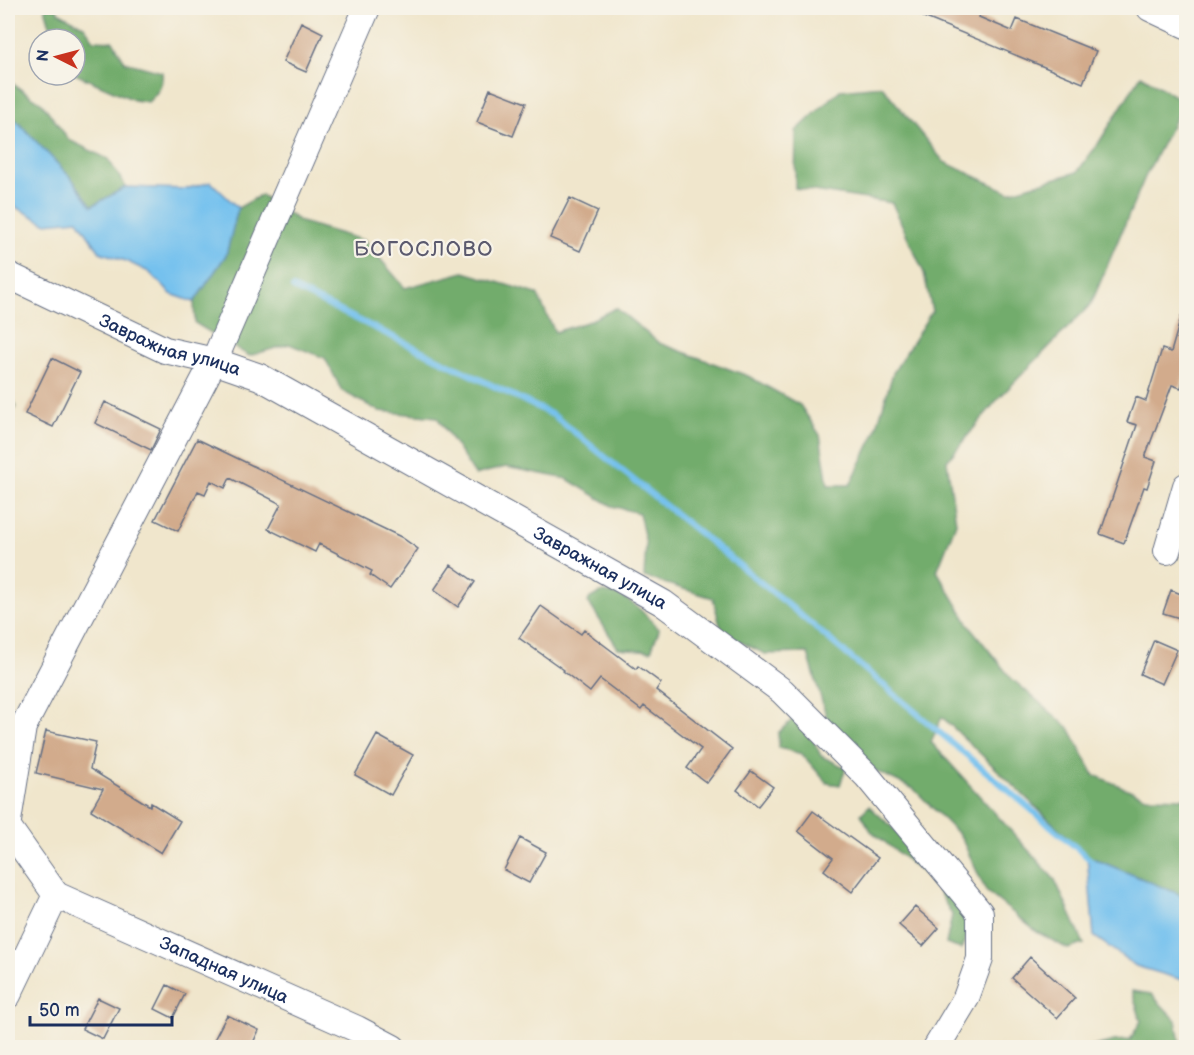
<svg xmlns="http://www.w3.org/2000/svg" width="1194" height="1055" font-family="'Balsamiq Sans',sans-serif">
  <rect width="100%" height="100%" fill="#f7f3e8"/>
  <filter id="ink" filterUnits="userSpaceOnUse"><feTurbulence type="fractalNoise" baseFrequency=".0167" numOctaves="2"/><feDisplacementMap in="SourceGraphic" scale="12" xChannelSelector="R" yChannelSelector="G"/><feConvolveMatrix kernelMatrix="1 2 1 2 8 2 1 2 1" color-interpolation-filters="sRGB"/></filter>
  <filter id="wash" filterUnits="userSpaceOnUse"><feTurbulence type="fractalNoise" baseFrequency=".008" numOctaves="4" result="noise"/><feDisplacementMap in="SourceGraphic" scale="24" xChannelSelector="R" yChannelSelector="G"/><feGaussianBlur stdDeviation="1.35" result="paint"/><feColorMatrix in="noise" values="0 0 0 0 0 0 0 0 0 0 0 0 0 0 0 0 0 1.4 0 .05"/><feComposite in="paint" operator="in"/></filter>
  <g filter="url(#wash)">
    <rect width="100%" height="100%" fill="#f0e6cc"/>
    <path fill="#72ac6c" stroke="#466e65" stroke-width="1.5" d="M45,8h12l1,4 26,14 10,14 19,1 12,21 37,10c2,13 -5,22 -14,30l-14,-2 -59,-26v-35h-21z
      M1141,75l43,27 -39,75 -54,127 -94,96 -50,61 9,62 -19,48 34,57 40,50 58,50 25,47 52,22 40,1v105l-7,-9 -92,-38 -145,-139 -11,25 124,138 29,64 -16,5 -31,-17 -51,-41 -25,-54 -47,-48 -38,-18 -47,-45 -21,-73 -43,1 -43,-21 -9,-35 -69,-21 2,-33 -7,-31 -27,-7 -45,-27 -61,-12 -31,8 -38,-58 -58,-6 -37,-20 -17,-33 -36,-14 -40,12 -54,-33 -1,-21 32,-47 12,-47 23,-13 40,27 64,19 40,47 59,-16 73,22 18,38 32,-10 29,-14 43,35 89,33 52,29 20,30 8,50h22l25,-52 18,-60 39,-62 -8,-38 -32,-70 -97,-15 1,-57 44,-41 42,-4 62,76 65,30 68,-20 21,-28z
      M8,81l34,22 27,37 39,19 18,28 -34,19 -20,-27 -60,-62 -4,-2z
      M8,387h1l7,20 -8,16z
      M603,592c25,2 41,20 56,38l-8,21 -33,-3 -30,-46 2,-4z
      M794,718l16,15 11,23 25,12 -6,17 -13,-2 -25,-29 -23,-6 -1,-15z
      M869,806l63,58 35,50 1,19 -7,16 -15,-5 6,-29 -20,-35 -61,-49 -10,-17z
      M1132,991l19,3 25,26 4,23 2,4h-91l23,-6 16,-1 11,-19z"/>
    <path fill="#74c1ee" stroke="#4878a6" stroke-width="1.5" d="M8,115l4,1 60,63 20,27 34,-19 59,2 26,-7 27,26 -12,47 -32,47 -23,-8 -22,-22 -23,-11 -26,-9 -22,-32 -33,3 -37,-20z
      M1087,856l92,38 7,9v78l-50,-15 -42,-30z"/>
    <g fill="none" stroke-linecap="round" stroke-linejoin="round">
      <path stroke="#74c1ee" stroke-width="6" d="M293,288l260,127 232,187 307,259"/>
    </g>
    <g id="blocks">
      <path fill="#d2ab8c" d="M902,8h81l-4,9 33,14 5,-12 79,32 -13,32z
        M301,22l22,11 -17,39 -23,-10z
        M490,89l36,14 -13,33 -36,-14z
        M570,198l28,13 -18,40 -30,-13z
        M1182,314l4,1v54l-5,19 -9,-3 -27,72 11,4 -9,27 -3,-1 -20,56 -24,-9 37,-109 -10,-3 9,-25 10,4 16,-52 9,3z
        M52,358l28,14 -27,55 -28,-13z
        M105,402l56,27 -10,21 -56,-27z
        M197,439l204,98 17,12 -28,40 -20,-14 2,-4 -53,-27 -4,8 -47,-23 13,-25 -51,-26 -5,10 -14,-7 -6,13 -7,-3 -20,40 -23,-11z
        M451,565l24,17 -17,25 -24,-17z
        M1171,590l15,6v24l-23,-7z
        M541,606l40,28 3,-4 52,39 2,-3 23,17 -5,7 76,59 -25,34 -20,-15 14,-19 -57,-43 -3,4 -41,-31 -10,13 -27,-21 1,-1 -45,-32z
        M1154,640l23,10 -15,34 -22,-10z
        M46,731l50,11 -6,27 60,37 1,-3 29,18 -19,32 -70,-43 12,-21 -67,-16z
        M377,735l36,20 -22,40 -36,-20z
        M751,771l22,16 -15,19 -21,-16z
        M813,811l65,47 -26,34 -28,-22 9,-12 -35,-27z
        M520,838l26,14 -17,31 -25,-13z
        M915,907l24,21 -16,18 -24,-21z
        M1030,957l45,41 -18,20 -45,-40z
        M167,985l18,9 -12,24 -18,-9z
        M98,998l21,10 -16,31 -21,-10z
        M227,1015l32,15 -8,17h-27l-11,-5z"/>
    </g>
  </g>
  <g filter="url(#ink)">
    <use href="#blocks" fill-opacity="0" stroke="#666f84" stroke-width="1.5"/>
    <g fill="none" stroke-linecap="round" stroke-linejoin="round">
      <g stroke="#666f84" stroke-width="28">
        <g id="minor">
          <path d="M1150,8l36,17"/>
          <path id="s1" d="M8,275l157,75 49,11 46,16 403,226 119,88 85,85 113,137v46l-14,39 -30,50"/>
          <path d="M1167,551l19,-65"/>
          <path d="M8,821l15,-94 191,-366 153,-353"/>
          <path d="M8,827l48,68"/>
          <path id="s2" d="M56,895l301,134 36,19"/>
          <path d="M8,995l48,-100"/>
        </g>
      </g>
      <use href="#minor" stroke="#fff" stroke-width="26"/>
    </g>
  </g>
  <g text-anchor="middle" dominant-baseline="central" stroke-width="4.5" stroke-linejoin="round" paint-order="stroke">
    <g font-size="18" fill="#1b2f5e" stroke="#f7f3e8">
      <text stroke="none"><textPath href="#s1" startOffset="177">Завражная улица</textPath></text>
      <text stroke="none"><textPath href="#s1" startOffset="663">Завражная улица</textPath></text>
      <text stroke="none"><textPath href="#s2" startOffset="184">Западная улица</textPath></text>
    </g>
    <g font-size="21" letter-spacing="1.5" fill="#5b5a6e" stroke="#f7f3e8">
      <text x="424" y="249">БОГОСЛОВО</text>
    </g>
  </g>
  <rect width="1194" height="1055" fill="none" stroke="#f7f3e8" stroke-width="30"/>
  <g transform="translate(57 57) rotate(276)"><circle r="28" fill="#f7f3e8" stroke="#9fa5b1" stroke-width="1.5"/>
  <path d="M0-4.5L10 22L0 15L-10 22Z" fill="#c8321e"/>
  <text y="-9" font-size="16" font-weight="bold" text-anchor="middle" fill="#1b2f5e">N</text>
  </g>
  <path d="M30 1016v9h142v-9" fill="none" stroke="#1b2f5e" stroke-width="3"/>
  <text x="39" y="1016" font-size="18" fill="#1b2f5e" stroke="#f7f3e8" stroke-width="4.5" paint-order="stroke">50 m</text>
</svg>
